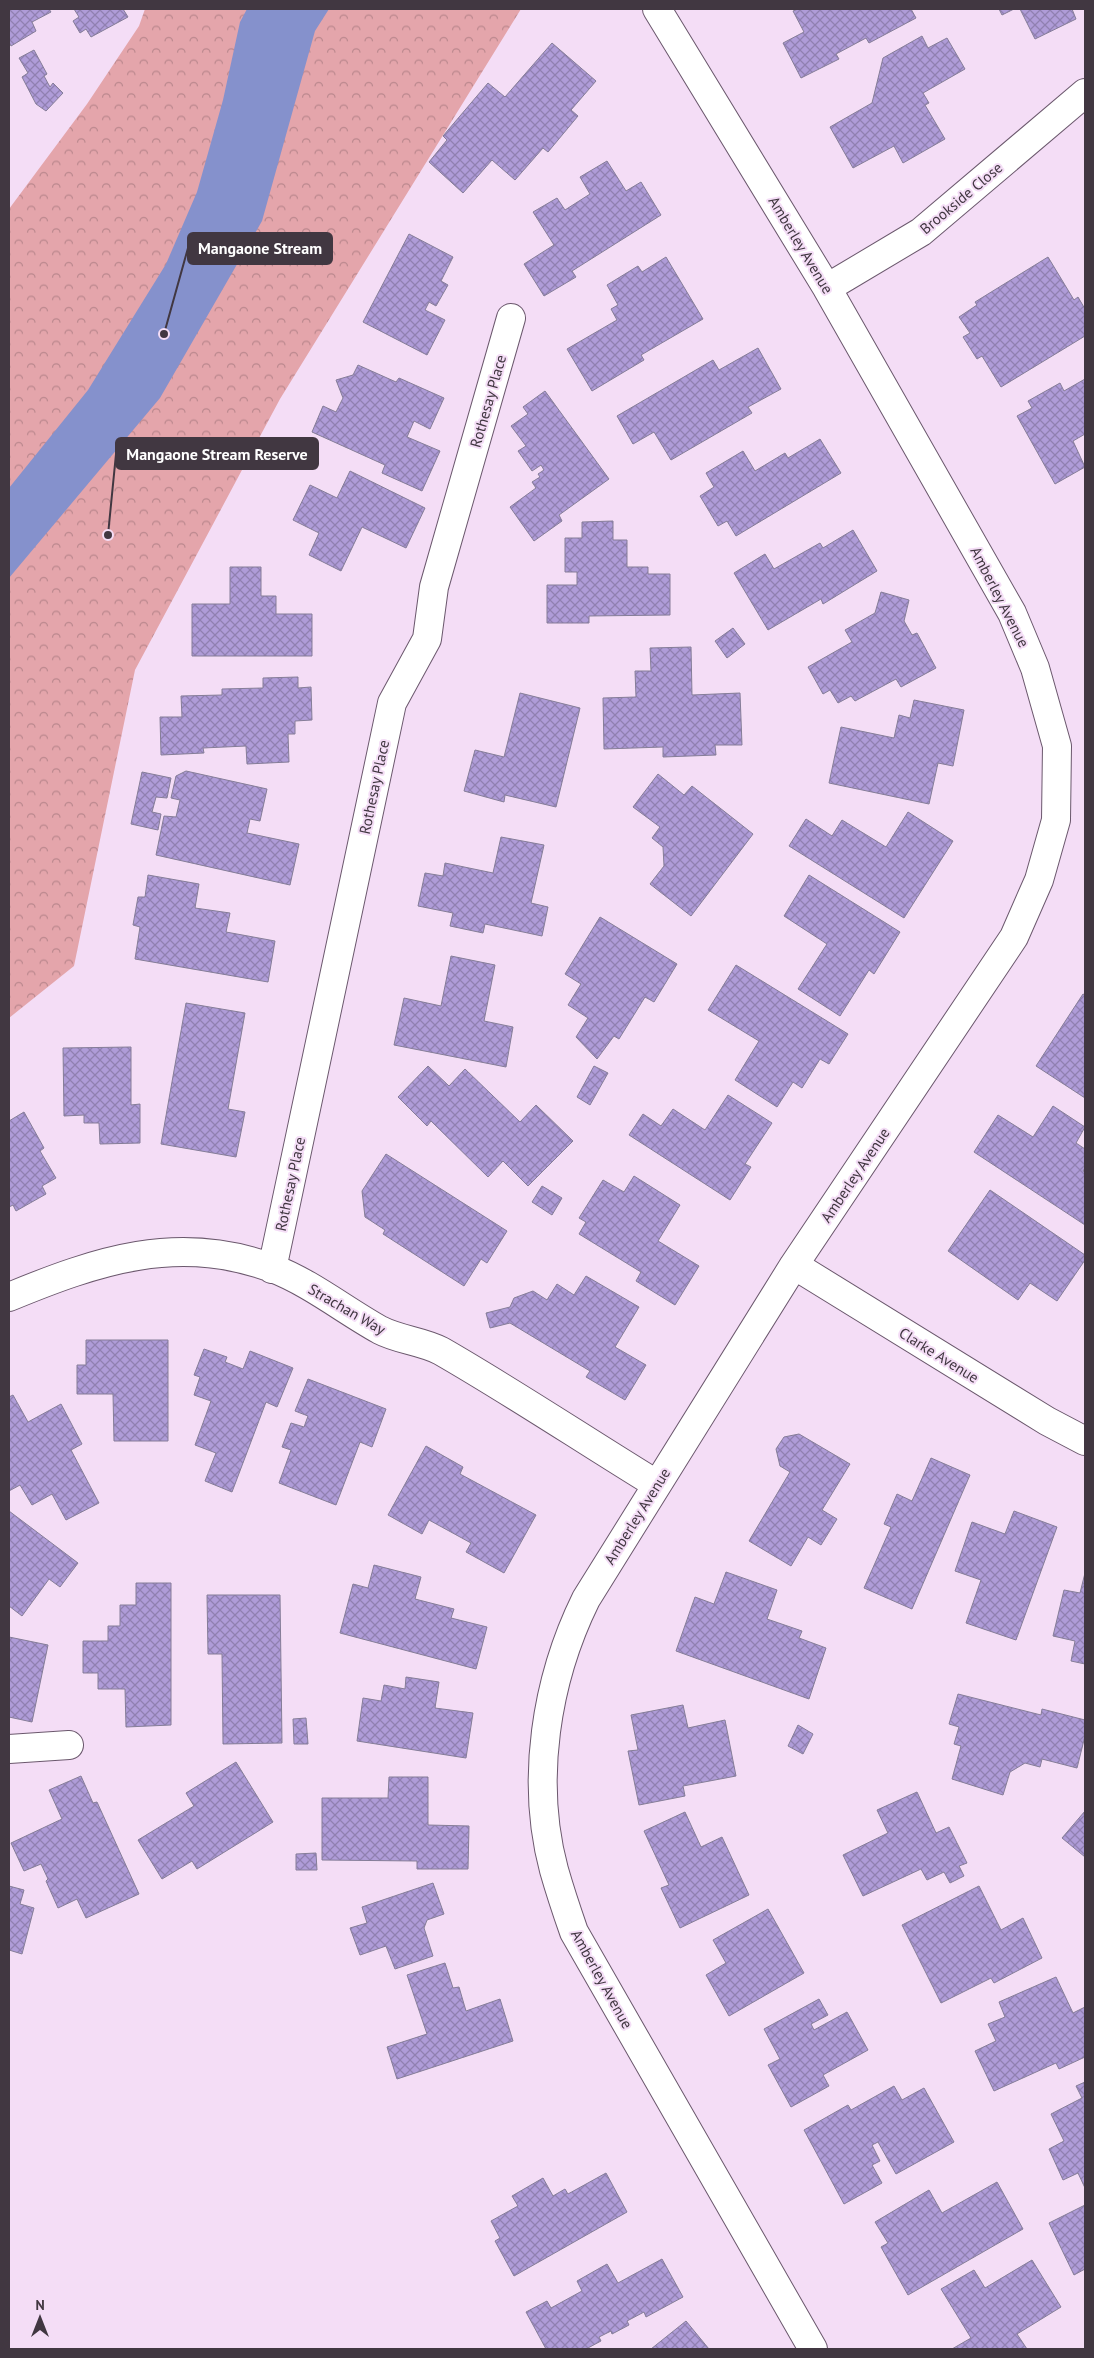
<svg xmlns="http://www.w3.org/2000/svg" width="1094" height="2358" font-family="'PT Sans',sans-serif">
  <defs>
    <pattern id="park-crowns" width="20" height="18" patternUnits="userSpaceOnUse" patternTransform="scale(1.25)"><rect width="20" height="18" fill="#e4a5ab"/><path d="M2 6a3 3 0 1 1 6 0M12 15a3 3 0 1 1 6 0" fill="none" stroke="#ba878d"/></pattern>
    <pattern id="building-cross-hatch" width="8" height="8" patternUnits="userSpaceOnUse" patternTransform="scale(1.25)"><rect width="8" height="8" fill="#af9cd8"/><path d="M0 0l8 8M0 8l8-8" fill="none" stroke="#9080b1"/></pattern>
  </defs>
  <rect width="100%" height="100%" fill="#f4ddf6"/>
  <path fill="url(#park-crowns)" d="M145,9h376l-241,390 -145,271 -61,296 -65,52v-809l78,-105 52,-78z"/>
  <path fill="#8591cc" d="M247,9h82l-14,22 -53,190 -102,177 -151,180v-90l79,-98 78,-126 31,-72 26,-92 17,-78z"/>
  <path fill="url(#building-cross-hatch)" stroke="#857d98" d="M9,9h40l2,3 -19,10 4,9 -25,15 -2,-4z
    M74,9h49l5,8 -37,20 -5,-8 -6,4 -7,-12 6,-4z
    M798,9h113l5,9 -47,25 -3,-5 -30,16 3,5 -38,19 -18,-35 21,-11 -11,-21z
    M999,9h15l-12,6z
    M1020,9h52l4,10 -41,20z
    M922,36l6,12 19,-10 18,31 -42,24 6,10 -4,2 20,34 -42,24 -9,-17 -41,22 -23,-41 42,-24 11,-45z
    M552,43l44,38 -25,29 7,6 -30,36 -5,-4 -28,32 -23,-20 -29,33 -34,-31 18,-22 -4,-4 45,-53 17,14z
    M34,50l13,24 -3,2 6,11 3,-4 10,10 -17,18 -10,-7 -14,-27 6,-4 -9,-15z
    M607,161l19,30 15,-9 20,33 -89,56 4,6 -32,19 -20,-32 30,-19 -21,-33 24,-14 8,12 25,-16 -10,-17z
    M409,234l44,23 -12,24 7,4 -12,21 -7,-4 -4,8 20,10 -18,35 -64,-33z
    M666,257l37,62 -62,36 3,5 -52,31 -25,-42 50,-29 -6,-11 7,-4 -11,-20 31,-19 4,6z
    M1048,257l26,43 4,-3 7,12v27l-84,51 -19,-31 -5,3 -14,-22 7,-4 -11,-16 18,-12 -2,-3z
    M758,348l23,41 -33,18 4,6 -81,47 -17,-28 -21,12 -16,-28 96,-56 6,10z
    M358,365l38,17 3,-4 45,20 -14,31 -16,-8 -7,16 33,14 -18,40 -40,-18 3,-8 -73,-33 11,-26 13,6 7,-14 -7,-18 17,-5z
    M1085,379v55l-12,7 12,26 -30,17 -38,-68 15,-8 -4,-7 32,-18 4,8z
    M545,391l64,88 -50,36 3,6 -28,20 -24,-34 26,-19 -4,-6 8,-5 -2,-3 6,-4 -3,-5 -9,6 -14,-20 8,-5 -15,-20 17,-12 -5,-7z
    M820,439l21,34 -105,63 -9,-15 -9,5 -18,-30 14,-9 -8,-14 37,-22 12,20 30,-18 3,5z
    M350,471l75,37 -19,40 -44,-21 -21,44 -32,-16 10,-22 -26,-13 17,-35 27,13z
    M613,521v19h14v27h21v7h22v41l-81,1v7h-42v-38h30v-13h-12v-34h17v-16z
    M853,530l24,41 -54,33 -2,-5 -53,31 -34,-57 31,-19 9,15 46,-26 3,5z
    M230,567h31v29h15v18h36v42h-120v-52h38z
    M881,592l28,8 -5,21 8,14 5,-2 19,35 -35,19 -5,-8 -41,22 -4,-5 -13,7 -8,-13 -7,4 -15,-27 44,-25 -7,-12 30,-17z
    M733,628l12,16 -18,14 -12,-17z
    M691,647l1,48 48,-2 2,52h-27l1,10 -53,2v-10l-59,2 -1,-51 33,-1 -1,-26h16l-1,-23z
    M298,677v11l13,-1 1,33 -17,1v13h-7l1,28 -42,2 -1,-18 -43,2 1,5 -43,2 -1,-38h22l-1,-21 41,-1v-6l41,-1v-10z
    M520,693l60,15 -24,99 -51,-12 -1,7 -40,-11 11,-41 29,7z
    M914,700l50,10 -11,56 -15,-3 -9,41 -100,-21 12,-56 53,11 5,-23 11,3z
    M186,771l81,18 -7,32 -10,-2 -3,14 52,11 -9,41 -134,-30 8,-39 12,1 4,-17 -9,-2 5,-22z
    M142,772l29,6 -4,20 -11,-1 -4,15 9,2 -3,16 -27,-6z
    M658,774l26,21 8,-9 61,48 -62,82 -41,-32 14,-18 -1,-19 -11,-9 8,-11 -27,-20z
    M908,812l45,29 -49,77 -115,-72 17,-27 26,17 10,-16 44,27z
    M501,837l43,8 -13,58 17,4 -6,29 -57,-12 -2,9 -33,-7 3,-13 -35,-7 7,-33 18,3 2,-13 48,10z
    M148,875l51,9 -4,24 35,5 -4,19 49,9 -7,41 -133,-23 5,-32 -7,-2 5,-28h7z
    M809,875l91,57 -26,42 -5,-4 -29,46 -42,-27 29,-45 -43,-28z
    M600,917l77,47 -23,38 -9,-5 -26,42 -5,-3 -17,23 -21,-22 12,-19 -20,-13 13,-21 -16,-10z
    M451,956l44,9 -11,56 29,6 -7,40 -112,-22 10,-47 37,8z
    M736,965l112,69 -19,30 -9,-5 -18,29 -9,-6 -16,25 -42,-27 24,-39 -51,-31z
    M1083,994l2,1v103l-49,-32z
    M186,1003l59,10 -17,96 17,3 -9,45 -75,-13z
    M131,1047v58l9,-1v39l-40,1 -1,-21h-15v-8l-20,1 -1,-68z
    M428,1066l21,20 16,-17 55,53 16,-17 37,36 -45,45 -25,-25 -15,16 -57,-56 -4,5 -29,-29z
    M594,1066l14,7 -18,32 -13,-8z
    M728,1095l44,28 -27,41 6,3 -21,33 -101,-65 14,-21 18,12 12,-17 32,21z
    M1053,1106l32,21 -9,16 9,6v19l-2,3 2,1v53l-111,-73 24,-37 35,22z
    M24,1112l20,36 -4,3 16,27 -14,8 4,8 -30,17 -3,-6 -4,2v-86z
    M386,1154l121,77 -20,32 -6,-4 -17,27 -81,-52 2,-4 -20,-13 -3,-26z
    M634,1176l46,29 -22,36 41,25 -24,39 -39,-24 5,-9 -62,-38 7,-12 -7,-4 24,-38 21,12z
    M542,1186l20,12 -10,17 -20,-13z
    M990,1190l95,65v5l-28,41 -27,-18 -12,17 -70,-49z
    M586,1276l53,31 -24,40 31,18 -21,35 -39,-23 4,-6 -80,-48 -20,5 -4,-15 24,-6 4,-9 19,-7 14,9 10,-16 17,11z
    M86,1340h82v101h-54l-1,-47h-36v-29h9z
    M204,1349l23,8 -2,5 18,7 7,-18 43,17 -16,39 -11,-5 -34,90 -27,-11 11,-28 -21,-8 16,-44 -17,-6 6,-18 -6,-2z
    M308,1379l78,30 -14,38 -12,-5 -24,63 -57,-22 12,-33 -9,-3 9,-24 13,4 4,-11 -13,-5z
    M13,1395l15,27 33,-18 21,40 -11,6 28,53 -33,17 -14,-26 -20,11 -12,-20 -11,6v-94z
    M799,1434l51,30 -28,46 15,9 -16,26 -13,-8 -17,29 -42,-25 41,-69 -10,-6 -4,-17 8,-12z
    M426,1446l37,21 -3,7 76,41 -32,58 -38,-21 5,-9 -42,-23 -7,14 -34,-19z
    M931,1458l39,17 -58,134 -48,-21 27,-61 -7,-3 13,-30 15,7z
    M9,1511l69,52 -18,24 -11,-8 -27,37 -13,-10z
    M1014,1511l43,16 -41,113 -50,-17 15,-43 -26,-9 17,-49 33,12z
    M374,1565l47,12 -6,22 39,10 -3,9 36,9 -11,42 -136,-36 13,-49 15,4z
    M726,1572l51,18 -10,29 35,12 -3,7 27,10 -17,51 -133,-48 19,-54 19,7z
    M1085,1573v91l-14,-3 4,-20 -22,-5 11,-46 16,3z
    M136,1583h35v142l-45,2 -1,-38h-27v-16h-15v-32h25v-15h12v-21h16z
    M207,1595h73l2,148 -59,1 -1,-90h-14z
    M9,1637l39,8 -16,77 -23,-5z
    M406,1677l33,5 -4,26 38,5 -7,45 -109,-17 6,-43 18,3 3,-16 21,4z
    M958,1694l83,21 1,-6 43,11v16l-8,32 -35,-9 -2,8 -15,-4 -15,9 -7,23 -51,-16 9,-33 -7,-2 5,-17 -10,-3z
    M683,1705l5,23 37,-8 11,56 -53,10 2,10 -46,9 -11,-54 10,-1 -7,-35z
    M306,1718l2,26h-14l-1,-25z
    M798,1725l15,9 -10,20 -15,-8z
    M236,1762l37,60 -76,47 -5,-8 -30,18 -24,-39 56,-34 -8,-13z
    M81,1776l12,27 4,-1 42,92 -53,24 -9,-19 -19,9 -12,-27 2,-2 -7,-15 -17,7 -13,-28 51,-24 -13,-29z
    M389,1777h39v48l41,1 -1,43h-51v-8l-95,-1v-62h66z
    M917,1792l19,41 13,-6 18,36 -8,3 5,10 -14,7 -6,-11 -17,8 -6,-11 -58,27 -20,-41 45,-22 -11,-23z
    M1085,1811v46l-23,-19z
    M685,1812l16,35 21,-10 27,58 -69,33 -19,-40 8,-3 -25,-54z
    M316,1853l1,17h-21v-16z
    M433,1883l11,31 -17,6 -3,8 9,28 -38,13 -9,-23 -26,9 -10,-27 17,-5 -5,-16z
    M9,1886l15,4 -4,14 14,4 -12,46 -13,-4z
    M979,1886l22,44 22,-12 19,40 -48,25 -3,-5 -50,25 -39,-78z
    M768,1909l36,64 -75,43 -23,-41 20,-12 -13,-23z
    M445,1963l8,25 6,-1 7,24 34,-12 13,42 -116,38 -10,-32 40,-13 -20,-59z
    M1056,1977l17,36 12,-6v50l-26,12 -3,-6 -62,28 -19,-40 21,-10 -8,-17 17,-7 -6,-15z
    M819,1999l9,16 -17,9 3,6 33,-18 21,38 -45,25 6,11 -38,21 -23,-42 12,-6 -16,-30z
    M1085,2082v106l-7,-15 -15,7 -14,-31 15,-8 -13,-27 31,-16 -6,-12z
    M894,2086l8,14 22,-12 30,54 -58,32 -18,-32 -6,3 8,16 -8,4 10,18 -38,21 -40,-74 44,-25 3,5z
    M606,2173l21,39 -113,64 -19,-35 5,-3 -9,-17 27,-15 -6,-10 31,-18 10,18 12,-7 3,5z
    M997,2182l26,47 -115,66 -27,-48 7,-4 -13,-21 54,-32 13,23z
    M1085,2205v64l-11,6 -25,-52z
    M662,2259l21,38 -37,20 -2,-5 -17,9 2,4 -17,9 -1,-3 -12,6 2,4 -15,8h-40l-20,-37 21,-11 4,7 31,-17 -5,-10 30,-17 11,19z
    M1032,2260l29,47 -44,27 10,15h-75l19,-11 -30,-49 33,-19 11,18z
    M686,2321l23,28h-58z"/>
  <g fill="none" stroke-linecap="round" stroke-linejoin="round">
    <g stroke="#6b586d" stroke-width="30">
      <path id="minor" d="M657,9l170,279 185,325 23,55 22,78 -1,74 -17,60 -25,57 -220,328 -208,334c-40,81 -56,182 -32,271 6,21 13,42 20,62l239,417
        M827,288l94,-56 164,-139
        M794,1265l253,156 38,20
        M272,1269l120,-566 35,-64 7,-52 77,-269
        M9,1297c87,-36 169,-64 263,-29 39,15 72,42 108,62 19,10 42,11 61,21 73,42 143,89 215,133
        M9,1749l60,-4"/>
    </g>
    <use href="#minor" stroke="#fff" stroke-width="28"/>
  </g>
  <g text-anchor="middle" dominant-baseline="central" stroke-width="4" stroke-linejoin="round" paint-order="stroke">
    <g font-size="15" fill="#413741" stroke="#f4ddf6">
      <text transform="translate(961 198) rotate(-40)">Brookside Close</text>
      <text transform="translate(801 245) rotate(59)">Amberley Avenue</text>
      <text transform="translate(488 401) rotate(-74)">Rothesay Place</text>
      <text transform="translate(1000 597) rotate(63)">Amberley Avenue</text>
      <text transform="translate(374 787) rotate(-78)">Rothesay Place</text>
      <text transform="translate(855 1175) rotate(-56)">Amberley Avenue</text>
      <text transform="translate(290 1184) rotate(-78)">Rothesay Place</text>
      <text transform="translate(347 1309) rotate(30)">Strachan Way</text>
      <text transform="translate(939 1355) rotate(32)">Clarke Avenue</text>
      <text transform="translate(637 1516) rotate(-58)">Amberley Avenue</text>
      <text transform="translate(602 1979) rotate(61)">Amberley Avenue</text>
    </g>
  </g>
  <path fill="none" stroke="#413741" stroke-width="2" d="M164 334L188 248M108 535L116 454"/>
  <g fill="#413741" stroke="#f4ddf6" stroke-width="2">
    <circle cx="164" cy="334" r="5"/>
    <circle cx="108" cy="535" r="5"/>
  </g>
  <g fill="#413741" stroke="#413741" stroke-width="2">
    <rect x="188" y="233" width="144" height="31" rx="5"/>
    <rect x="116" y="438" width="202" height="31" rx="5"/>
  </g>
  <g font-size="16" text-anchor="middle" font-weight="bold" fill="#fff">
    <text x="260" y="254">Mangaone Stream</text>
    <text x="217" y="460">Mangaone Stream Reserve</text>
  </g>
  <rect width="1094" height="2358" fill="none" stroke="#413741" stroke-width="20"/>
  <g transform="translate(40 2318)" stroke="#f4ddf6" stroke-width="4" paint-order="stroke">
  <path d="M0-4L9 19L0 12L-9 19Z" fill="#413741"/>
  <text y="-8" font-size="14" font-weight="bold" text-anchor="middle" fill="#413741">N</text>
  </g>
</svg>
